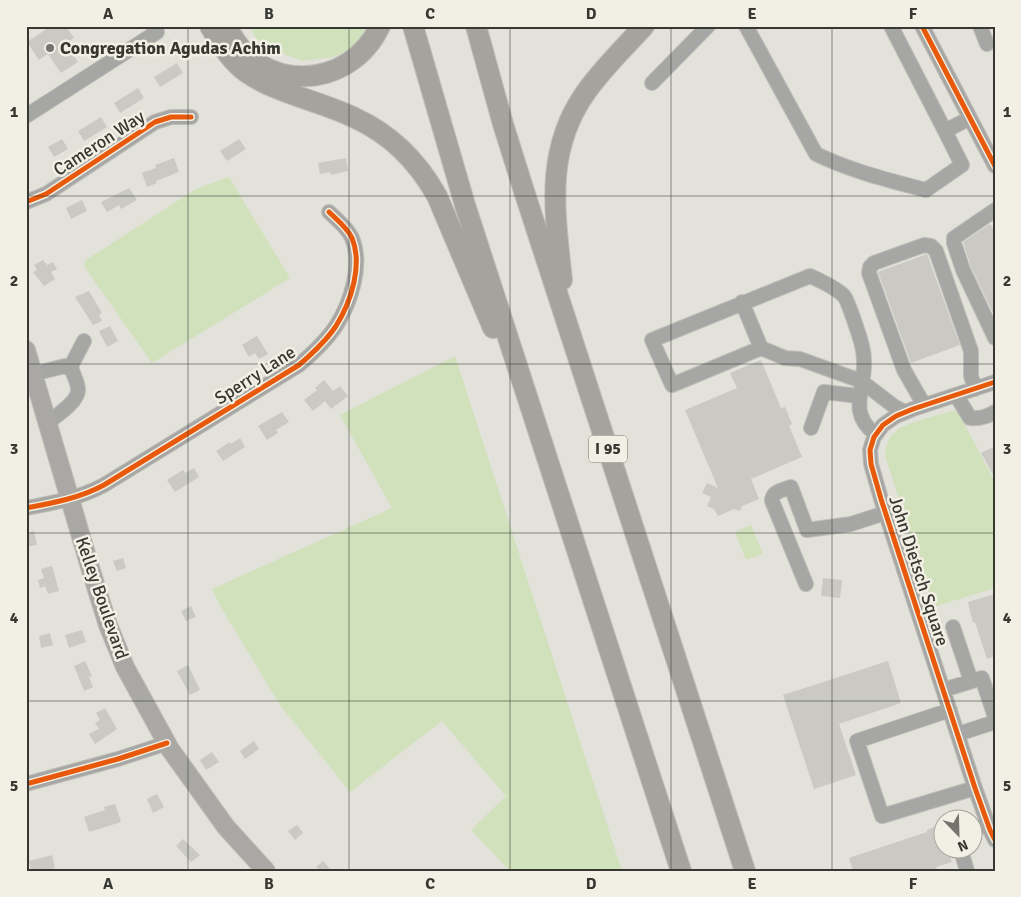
<svg xmlns="http://www.w3.org/2000/svg" width="1021" height="897" font-family="Signika,sans-serif">
  <rect width="100%" height="100%" fill="#e2e1da"/>
  <path fill="#d0e1bc" d="M249,26h118l-9,17 -13,9 -12,5 -31,4 -36,-14 -9,-8z
    M229,177l61,101 -138,85 -68,-97 2,-6 110,-71z
    M455,356l167,515h-112l-39,-41 35,-34 -64,-75 -92,71 -70,-87 -58,-96 -10,-20 180,-81 -52,-93z
    M957,410l38,72v106l-62,19 -48,-152c1,-8 3,-17 9,-22 9,-10 48,-19 63,-23z
    M751,525l12,29 -17,6 -11,-28z"/>
  <path fill="#cac9c4" d="M51,26h15l8,12 -9,6 13,18 -17,11 -13,-19 -9,6 -12,-18z
    M177,63l6,10 -23,14 -6,-10z
    M138,88l6,10 -24,15 -6,-10z
    M101,117l6,10 -23,14 -6,-10z
    M62,139l6,10 -14,8 -6,-10z
    M239,139l7,10 -19,12 -7,-10z
    M174,158l5,14 -23,9 1,2 -10,4 -5,-14 14,-5 -1,-3z
    M346,158l2,13 -17,4 -1,-3 -10,2 -2,-11z
    M129,188l8,12 -16,9 -2,-4 -12,7 -6,-10z
    M82,200l5,11 -16,8 -5,-11z
    M990,224l5,8v85l-24,-50 -8,-25z
    M927,254l33,91 -49,18 -33,-91z
    M43,260l4,5 6,-3 4,7 -6,3 4,7 -11,7 -11,-14 4,-2 -3,-5z
    M89,291l13,22 -3,2 3,6 -9,4 -18,-28z
    M110,326l8,15 -11,6 -8,-16z
    M257,336l11,18 -9,5 -4,-6 -6,4 -7,-12z
    M761,360l20,48 4,-1 7,17 -3,2 13,31 -51,22 8,20 -17,7 -2,5 -6,-2 -16,7 -4,-7 -7,-3 4,-9 -9,-4 5,-10 11,5 -33,-78 52,-22 -7,-15z
    M324,380l9,11 7,-5 8,10 -17,13 -6,-8 -12,10 -9,-11 13,-10 -2,-2z
    M282,412l7,10 -13,8 2,3 -11,7 -9,-14z
    M240,438l5,9 -22,14 -7,-10 14,-9 1,2z
    M995,446v32l-14,-25z
    M194,468l5,9 -24,15 -8,-12 16,-10 2,3z
    M34,531l3,14 -11,2v-14z
    M123,558l3,10 -9,3 -4,-10z
    M52,566l7,25 -11,3 -3,-8 -5,2 -2,-8 6,-2 -3,-9z
    M823,578l19,2 -2,18 -19,-2z
    M995,594v62l-8,3 -12,-37 -2,1 -5,-21z
    M191,606l5,11 -10,4 -5,-10z
    M82,630l4,12 -17,6 -4,-13z
    M50,633l3,12 -12,3 -2,-12z
    M85,661l7,15 -3,1 4,10 -9,4 -10,-25z
    M888,661l13,42 -62,21 17,51 -42,14 -31,-94z
    M188,665l12,25 -10,5 -13,-24z
    M105,708l12,21 -22,15 -6,-10 10,-5 -4,-6 5,-3 -4,-7z
    M254,741l5,8 -14,10 -5,-8z
    M212,752l7,10 -13,8 -6,-10z
    M157,794l7,13 -11,6 -6,-14z
    M115,804l6,18 -32,10 -5,-15 21,-7 -1,-3z
    M297,825l6,8 -8,7 -7,-9z
    M934,827l1,3 6,-2 3,8v14h4l4,12 -16,5 2,4h-85l-4,-13 78,-26v-2z
    M183,839l17,16 -9,7 -15,-16z
    M52,855l3,13 -2,1v2h-22l-2,-10z
    M323,861l9,10h-12l-4,-4z"/>
  <g fill="none" stroke-linecap="round" stroke-linejoin="round">
    <g stroke="#bfbeb9" stroke-width="16">
      <path id="minor" d="M746,26l70,128c35,17 72,26 110,36l36,-25 -17,-34 25,-13
        M891,26l54,105
        M922,26l73,140
        M980,26l7,18
        M652,83l56,-57
        M26,116l131,-84 -4,-6
        M26,202l20,-8 109,-72 16,-5h20
        M995,210l-41,28v5l9,27 32,68
        M742,302l19,46
        M70,368l14,-27
        M33,374l32,-8 7,4c2,6 6,13 6,20 0,12 -22,26 -31,33
        M995,382l-82,27 -17,7 -13,9 -9,12 -4,13 1,14 10,35 94,289 15,42 5,10
        M956,395l14,23c9,1 17,-1 25,-6
        M924,405l-20,-35 -35,-97 1,-6 4,-4 50,-18 7,1 5,5 35,100v25l4,13
        M811,428l13,-36 35,4
        M875,434c-26,-21 -12,-40 -11,-68 0,-5 0,-11 -1,-15 -1,-9 -15,-50 -19,-55 -9,-9 -23,-15 -34,-20l-158,64 20,45 89,-37 24,10 15,1 61,22 34,26 10,5
        M26,508c27,-5 54,-10 78,-23l195,-120c14,-12 27,-24 37,-39 15,-24 27,-61 16,-88 -5,-11 -15,-18 -23,-26
        M806,584l-34,-83c0,-10 11,-11 19,-14l16,43 44,-6 34,-11
        M953,627l18,54
        M943,690l39,-12 13,39
        M950,710l-93,31 25,75 93,-28
        M958,734l37,-12
        M26,784l92,-25 49,-16
        M974,829l13,-5
        M961,850l6,21"/>
    </g>
    <g stroke="#bfbeb9" stroke-width="20">
      <path id="major" d="M26,350l66,224 16,51 17,42 45,82 56,78 40,44"/>
    </g>
    <g stroke="#bfbeb9" stroke-width="22">
      <path id="highway" d="M210,26c9,16 18,31 32,43 28,23 79,32 113,49 35,16 63,44 82,78l56,132
        M227,26c30,68 122,66 153,0
        M413,26l52,179 216,666
        M476,26l27,98 21,67 221,680
        M562,280c-7,-67 -18,-129 24,-188 17,-24 38,-44 58,-66"/>
    </g>
    <use href="#minor" stroke="#a6a6a4" stroke-width="14"/>
    <use href="#major" stroke="#a9a8a4" stroke-width="18"/>
    <use href="#highway" stroke="#a4a39e" stroke-width="20"/>
    <g stroke="#f2f0e4" stroke-width="8">
      <path id="cycleway" d="M922,26l73,140
        M26,202l20,-8 109,-72 16,-5h20
        M995,382l-82,27 -17,7 -13,9 -9,12 -4,13 1,14 10,35 94,289 15,42 5,10
        M26,508c27,-5 54,-10 78,-23l195,-120c14,-12 27,-24 37,-39 15,-24 27,-61 16,-88 -5,-11 -15,-18 -23,-26
        M26,784l92,-25 49,-16"/>
    </g>
    <use href="#cycleway" stroke="#e8590c" stroke-width="5"/>
  </g>
  <path fill="none" stroke="#383833" stroke-width="1" stroke-opacity="0.55" d="M188,26v845M349,26v845M510,26v845M671,26v845M832,26v845M26,196h969M26,364h969M26,533h969M26,701h969"/>
  <circle fill="#74736d" stroke="#f2f0e4" stroke-width="2" cx="50" cy="48" r="5"/>
  <g text-anchor="middle" dominant-baseline="central" stroke-width="5" stroke-linejoin="round" paint-order="stroke">
    <rect fill="#f2f0e4" stroke="#706f68" stroke-width="1" x="589" y="435.5" width="38" height="27" rx="4"/>
    <g font-size="16" font-weight="bold" fill="#383833">
      <text x="608" y="449">I 95</text>
    </g>
    <g font-size="18" font-weight="bold" fill="#383833" stroke="#f2f0e4" text-anchor="start">
      <text x="60" y="48">Congregation Agudas Achim</text>
    </g>
    <g font-size="18" fill="#383833" stroke="#f2f0e4">
      <text transform="translate(99 143) rotate(-33)">Cameron Way</text>
      <text transform="translate(255 375) rotate(-33)">Sperry Lane</text>
      <text transform="translate(919 571) rotate(72)">John Dietsch Square</text>
      <text transform="translate(102 598) rotate(71)">Kelley Boulevard</text>
    </g>
  </g>
  <rect width="1021" height="897" fill="none" stroke="#f2f0e4" stroke-width="55"/>
  <g transform="translate(958 834) rotate(157)"><circle r="24" fill="#f2f0e4" stroke="#a8a69d"/>
  <path d="M0-4L9 19L0 12L-9 19Z" fill="#74736d"/>
  <text y="-8" font-size="14" font-weight="bold" text-anchor="middle" fill="#383833">N</text>
  </g>
  <rect x="28" y="28" width="966" height="842" fill="none" stroke="#383833" stroke-width="2"/>
  <g font-size="16" text-anchor="middle" font-weight="bold" fill="#383833">
    <text x="108" y="19">A</text>
    <text x="269" y="19">B</text>
    <text x="430" y="19">C</text>
    <text x="591" y="19">D</text>
    <text x="752" y="19">E</text>
    <text x="913" y="19">F</text>
    <text x="14" y="117">1</text>
    <text x="1007" y="117">1</text>
    <text x="14" y="286">2</text>
    <text x="1007" y="286">2</text>
    <text x="14" y="454">3</text>
    <text x="1007" y="454">3</text>
    <text x="14" y="623">4</text>
    <text x="1007" y="623">4</text>
    <text x="14" y="791">5</text>
    <text x="1007" y="791">5</text>
    <text x="108" y="889">A</text>
    <text x="269" y="889">B</text>
    <text x="430" y="889">C</text>
    <text x="591" y="889">D</text>
    <text x="752" y="889">E</text>
    <text x="913" y="889">F</text>
  </g>
</svg>
